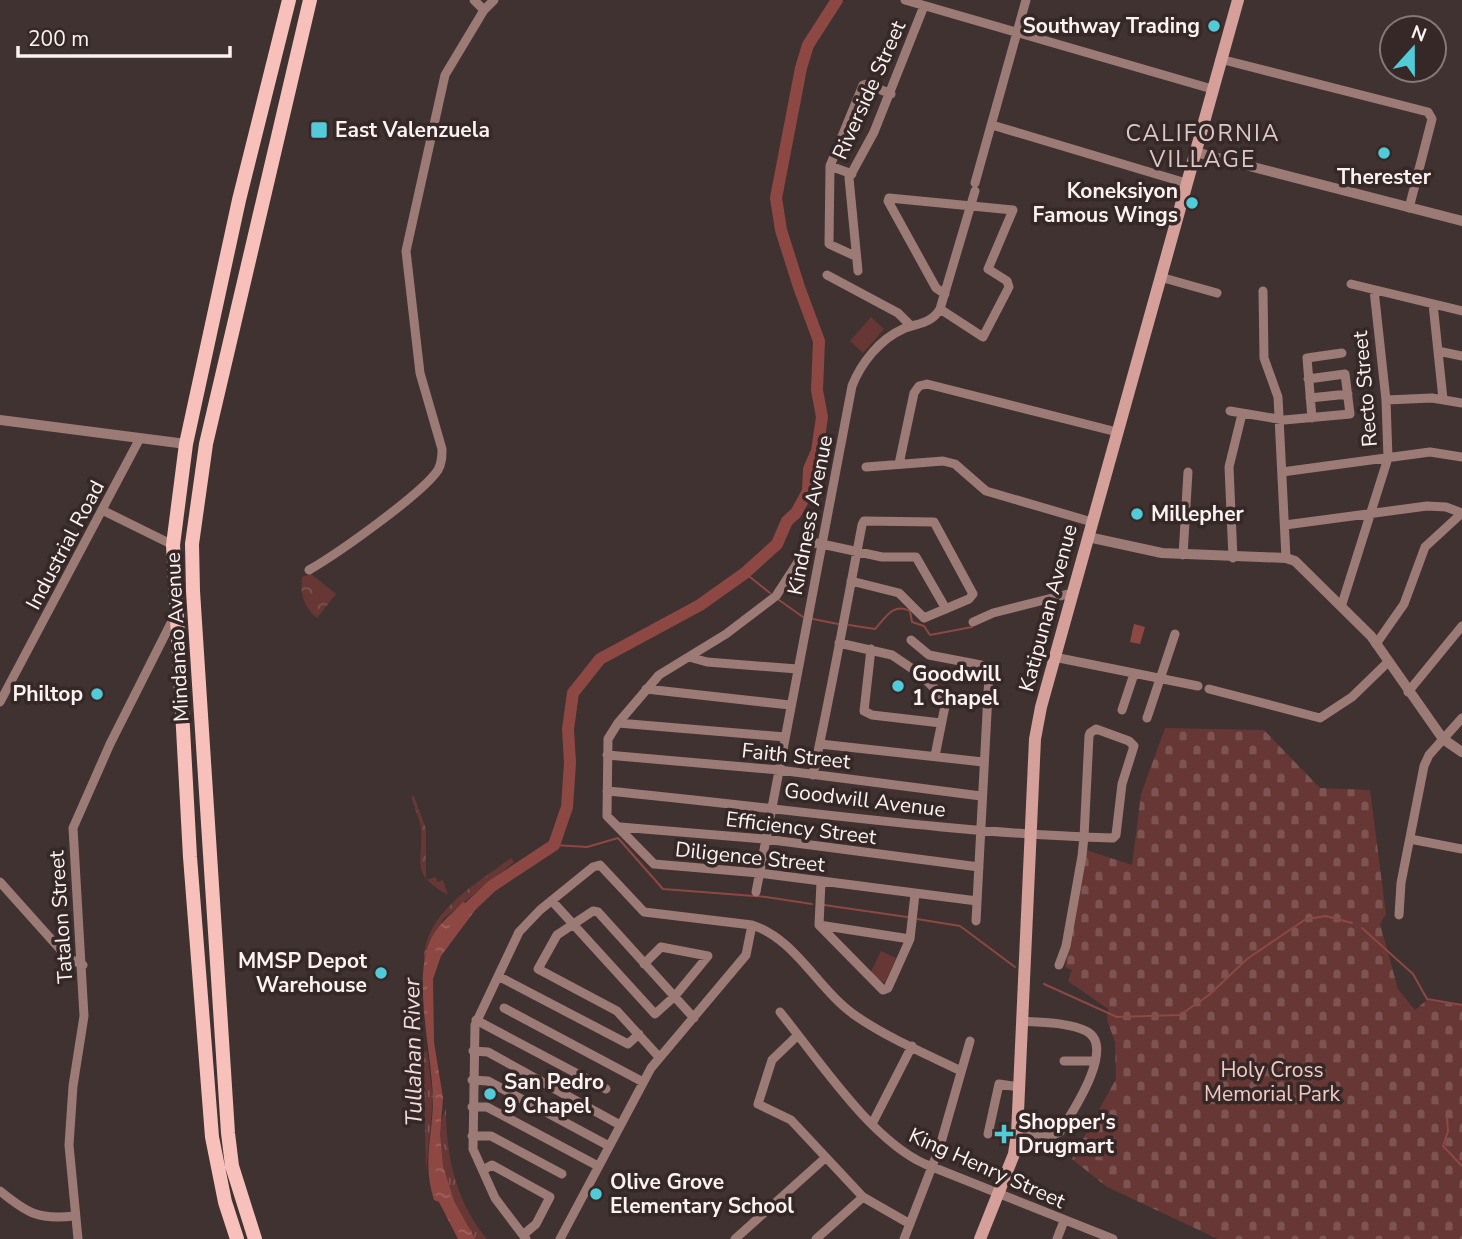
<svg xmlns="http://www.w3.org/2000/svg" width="1462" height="1239" font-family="'Nunito Sans',sans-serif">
  <defs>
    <pattern id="grass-tufts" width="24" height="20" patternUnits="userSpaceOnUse" patternTransform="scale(1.75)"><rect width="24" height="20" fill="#663734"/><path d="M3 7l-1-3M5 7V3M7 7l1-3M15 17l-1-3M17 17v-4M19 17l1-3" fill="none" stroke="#7d5452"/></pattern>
    <pattern id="forest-crowns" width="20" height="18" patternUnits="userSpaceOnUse" patternTransform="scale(1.75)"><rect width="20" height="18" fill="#663734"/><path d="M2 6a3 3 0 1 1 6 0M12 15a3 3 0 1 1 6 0" fill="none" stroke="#7d5452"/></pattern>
    <pattern id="cemetery-stones" width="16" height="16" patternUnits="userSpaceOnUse" patternTransform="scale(1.75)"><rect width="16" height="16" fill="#663734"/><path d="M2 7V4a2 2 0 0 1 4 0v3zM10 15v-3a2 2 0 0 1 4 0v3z" fill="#7d5452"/></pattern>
    <pattern id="water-ripples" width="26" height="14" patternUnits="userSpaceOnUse" patternTransform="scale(1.75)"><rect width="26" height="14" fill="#8e4843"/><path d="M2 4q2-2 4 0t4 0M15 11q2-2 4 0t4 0" fill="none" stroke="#9f635f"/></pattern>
  </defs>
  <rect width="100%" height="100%" fill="#3f3231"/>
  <path fill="url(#grass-tufts)" d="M423,1051l4,1 6,46 -7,73z
    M446,1109c0,47 10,93 41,130h-12l-4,-5c-21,-34 -44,-87 -25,-125z"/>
  <path fill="url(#forest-crowns)" d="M311,574l25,20 -19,24c-14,-11 -17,-26 -15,-41z
    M414,796l12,33v51l10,-3 1,5 6,-2 5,15c-38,-22 -25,-28 -27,-66 -1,-10 -7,-22 -10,-32z
    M511,858l3,4 -71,57 -19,41c1,-49 53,-76 87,-102z"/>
  <path fill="url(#cemetery-stones)" d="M1165,728l99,2 56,58 50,2 16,124 -6,10 18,65 17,21 12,-10 35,6v233h-244l-111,-52 -35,-28 44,-80 -1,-37 -8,-22 1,-11 -40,-28 4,-11 -7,-3 21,-117 46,15 9,-71z"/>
  <path fill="#663734" d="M871,317l13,12 -21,24 -13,-12z
    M881,951l15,7 -11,25 -16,-7z"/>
  <path fill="url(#water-ripples)" d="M1134,624l11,3 -5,17 -10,-2z
    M463,902l13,7 -35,47 -8,23 1,63 9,56 -3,37 3,31 11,35 21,38h-17l-19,-37 -5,-2c-12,-39 -1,-64 -1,-101 -1,-42 -17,-107 -7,-146 7,-26 20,-33 37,-51z"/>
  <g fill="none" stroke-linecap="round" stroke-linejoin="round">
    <path stroke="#8e4843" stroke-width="2" d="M745,573l25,20
      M779,600l24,17
      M813,619l25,5
      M849,625l26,4c10,-11 19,-27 35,-18l2,11 12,4 6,9 42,-8
      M554,845l33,2 31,-9 45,51 103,8 46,7
      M824,905l83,12
      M917,919l43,7 55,41
      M1362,928l51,46 14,25 35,6
      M1044,984l73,33 63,-2 29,-20 38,-36 59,-40 20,-3 26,7
      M1447,1117l1,14 -5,15 19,20"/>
    <path stroke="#8e4843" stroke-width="12" d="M458,918l34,-32 62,-41 13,-38 3,-44 -2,-34 5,-36 27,-34 100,-54 45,-32 32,-29 10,-23 9,-8 12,-22 1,-22 8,-18 5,-34 -5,-27 2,-49 -20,-54 -18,-57 -5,-32 25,-130 7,-23 29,-45"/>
    <path stroke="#9c7a76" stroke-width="9" d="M474,0l10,10
      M905,0l307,89
      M1220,59l208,53 4,7 -23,89
      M992,125l194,58
      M830,166l22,8
      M975,183l51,-183
      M855,256l-26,-12 1,-78 33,-81 4,-1 24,10
      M858,271l-9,-93 25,-46 50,-126
      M827,275l71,38 13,13
      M1160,277l57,16
      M1351,284l111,27
      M1263,291l1,67 14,39 8,161
      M1433,304l10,95
      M940,309l43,28 26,-50 -2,-6 -19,-12 25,-59 -124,-12 -1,3 48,87 9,6
      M1438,351l24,5
      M1310,398l38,-4
      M1386,400l46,-2 30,5
      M1230,411l54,9 66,-6 -5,-40 -37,5
      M1312,418l-5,-60 35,-5
      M899,464l15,-71 5,-7 8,-2 190,48
      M866,467l77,-6 12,3 31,27 106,31
      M1282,472l148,-20 32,5
      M104,511l69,34
      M1285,525l142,-19 19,1 16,6
      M1183,555l5,-83
      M1233,558l-4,-91 13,-53
      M309,570c28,-16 113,-76 129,-100 4,-7 4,-14 4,-21l-22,-76 -14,-122 39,-176 39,-65 10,-10
      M1342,604l46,-146 -2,-58 -12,-110
      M946,609l-30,-52h-34l-65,-14 -8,2 -33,51 -50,38 -67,41 -41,48 -10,16 -1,77 47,48 105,9 218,28
      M973,622l20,-9 79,-20
      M911,640l18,15 52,10 6,3 2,7 -13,246
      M839,643l53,12 28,19 20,20 5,12 -10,50
      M1376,644l28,-40 21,-57 37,-34
      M871,649l-7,62 8,4 69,8
      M689,657l18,5 90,7
      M1054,657l144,29
      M646,689l144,16
      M1209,689l111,29 32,-21 35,-34
      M1408,692l54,-66
      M0,702l139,-262
      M1122,710l12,-36
      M1147,718l28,-84
      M618,723l167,14
      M820,744l163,18
      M607,755l172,15 202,26
      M813,775c18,-83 33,-166 49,-250l2,-4 70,1 39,72 -4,5 -45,19 -25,-25 -48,-12
      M607,791c169,16 337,42 506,47l3,-3 6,-51 12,-38 -5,-5 -33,-12 -6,4 -1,3 -5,101 -2,19 -16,90 -7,19
      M620,827l145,12 214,28
      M1410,839l52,10
      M0,882l68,76 15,7
      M821,882l-2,43 64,65 5,-2 22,-49 5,-45
      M756,892l96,-506c9,-23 28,-47 51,-57 15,-6 28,-5 37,-20l35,-118
      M552,901l103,113 20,-18 33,-40 -47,-9 -17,17
      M1399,915l2,-32 23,-117 5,-11 33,-37
      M819,925l91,14
      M498,976l130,68 11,-10
      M504,1008l139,74
      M780,1012c38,47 91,128 145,152l188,75
      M476,1020l130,69
      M798,1035l-26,25 -14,44 33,16 72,77 47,27
      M473,1051l15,1 132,73
      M659,1057l-42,-46 -79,-42 19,-34 36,-24 5,1 96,106
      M1064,1061h31
      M472,1080l16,1 121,65
      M472,1107h15l111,59
      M872,1124l40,-78
      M988,1134l11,-50 20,3
      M1017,1134l30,3 13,-5c12,-19 57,-86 26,-101 -19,-9 -44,-8 -64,-10
      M472,1136h19l71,38
      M483,1170l9,-5 58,32 -14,27 -13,11
      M0,1191c27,22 38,29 74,25
      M78,1239l-9,-94 4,-59 11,-70 -11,-188 37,-84 65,-129
      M526,1239l-31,-41 -22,-49 2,-124 44,-93 21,-22 53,-43 7,-2 44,47 108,13c44,14 66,65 104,91 32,22 70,38 105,55
      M560,1239l91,-171 95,-113 6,-30
      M735,1239l89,-80
      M816,1239l47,-42
      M904,1239l36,-93 30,-105
      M1057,1239l7,-18"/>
    <path stroke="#9c7a76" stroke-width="10" d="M1195,152l267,69
      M0,420l186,24
      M1088,537l74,16 124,5 9,3 76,75 72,103 19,13"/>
    <path stroke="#d59f9a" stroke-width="12" d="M980,1239l34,-85 3,-20 18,-395 6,-32 197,-707"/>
    <path stroke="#f8c0ba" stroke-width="14" d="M237,1239l-12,-37 -13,-65 -22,-280 -17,-312 13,-101 53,-244 50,-200
      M255,1239l-23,-73 -4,-33 -35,-542 -1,-47 14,-100 104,-444"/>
  </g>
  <g fill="#52cbd9" stroke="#352827" stroke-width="2.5">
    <circle cx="1214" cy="26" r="7"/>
    <rect x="310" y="121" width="18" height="18" rx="3.5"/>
    <circle cx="1384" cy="153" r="7"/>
    <circle cx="1192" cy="203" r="7"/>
    <circle cx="1137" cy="514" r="7"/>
    <circle cx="898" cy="686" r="7"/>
    <circle cx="97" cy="694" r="7"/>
    <circle cx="381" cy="973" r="7"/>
    <circle cx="490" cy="1094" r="7"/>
    <path d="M1000.5 1123.5h7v7h7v7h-7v7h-7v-7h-7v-7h7z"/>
    <circle cx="596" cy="1194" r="7"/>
  </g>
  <g text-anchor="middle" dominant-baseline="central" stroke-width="7" stroke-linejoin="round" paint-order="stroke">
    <g font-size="21" font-weight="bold" fill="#fbf2f1" stroke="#352827" text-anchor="start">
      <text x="1200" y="26" text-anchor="end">Southway Trading</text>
      <text x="335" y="130">East Valenzuela</text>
      <text x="1384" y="177" text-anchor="middle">Therester</text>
      <text x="1178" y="191" text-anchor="end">Koneksiyon<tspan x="1178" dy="24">Famous Wings</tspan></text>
      <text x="1151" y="514">Millepher</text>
      <text x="912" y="674">Goodwill<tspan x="912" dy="24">1 Chapel</tspan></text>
      <text x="83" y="694" text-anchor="end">Philtop</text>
      <text x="367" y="961" text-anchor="end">MMSP Depot<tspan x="367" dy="24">Warehouse</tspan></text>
      <text x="504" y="1082">San Pedro<tspan x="504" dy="24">9 Chapel</tspan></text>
      <text x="1018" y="1122">Shopper's<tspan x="1018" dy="24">Drugmart</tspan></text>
      <text x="610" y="1182">Olive Grove<tspan x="610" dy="24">Elementary School</tspan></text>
    </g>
    <g font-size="21" fill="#fbf2f1" stroke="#352827">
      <text transform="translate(869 90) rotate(-66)">Riverside Street</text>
      <text transform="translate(1365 389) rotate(-95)">Recto Street</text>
      <text transform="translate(810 515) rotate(-79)">Kindness Avenue</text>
      <text transform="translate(65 545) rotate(-62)">Industrial Road</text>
      <text transform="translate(1048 608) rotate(-75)">Katipunan Avenue</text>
      <text transform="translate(177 637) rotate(-93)">Mindanao Avenue</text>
      <text transform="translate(796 756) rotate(6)">Faith Street</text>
      <text transform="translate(865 800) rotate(7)">Goodwill Avenue</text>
      <text transform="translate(801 828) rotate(7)">Efficiency Street</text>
      <text transform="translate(750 857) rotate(6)">Diligence Street</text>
      <text transform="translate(61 917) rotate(-94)">Tatalon Street</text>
      <text transform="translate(987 1168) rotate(24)">King Henry Street</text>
    </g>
    <g font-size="21" fill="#f3c8c3" stroke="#352827">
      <text x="1272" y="1070">Holy Cross<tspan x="1272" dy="24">Memorial Park</tspan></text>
    </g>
    <g font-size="23" letter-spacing="2" fill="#dbc9c7" stroke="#352827">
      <text x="1203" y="133">CALIFORNIA<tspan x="1203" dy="26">VILLAGE</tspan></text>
    </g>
    <g font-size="23" font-style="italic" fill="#f3ddda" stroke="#352827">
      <text transform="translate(413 1052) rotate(-91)">Tullahan River</text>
    </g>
  </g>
  <g transform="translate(1413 49) rotate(21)"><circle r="33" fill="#352827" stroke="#847978" stroke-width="2"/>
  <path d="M0-5L12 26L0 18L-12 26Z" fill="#52cbd9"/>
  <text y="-10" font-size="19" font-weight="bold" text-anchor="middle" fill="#fbf2f1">N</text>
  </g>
  <path d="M18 46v10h212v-10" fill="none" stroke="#fbf2f1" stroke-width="3.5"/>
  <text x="28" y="46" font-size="21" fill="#fbf2f1" stroke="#352827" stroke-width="5" paint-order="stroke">200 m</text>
</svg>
